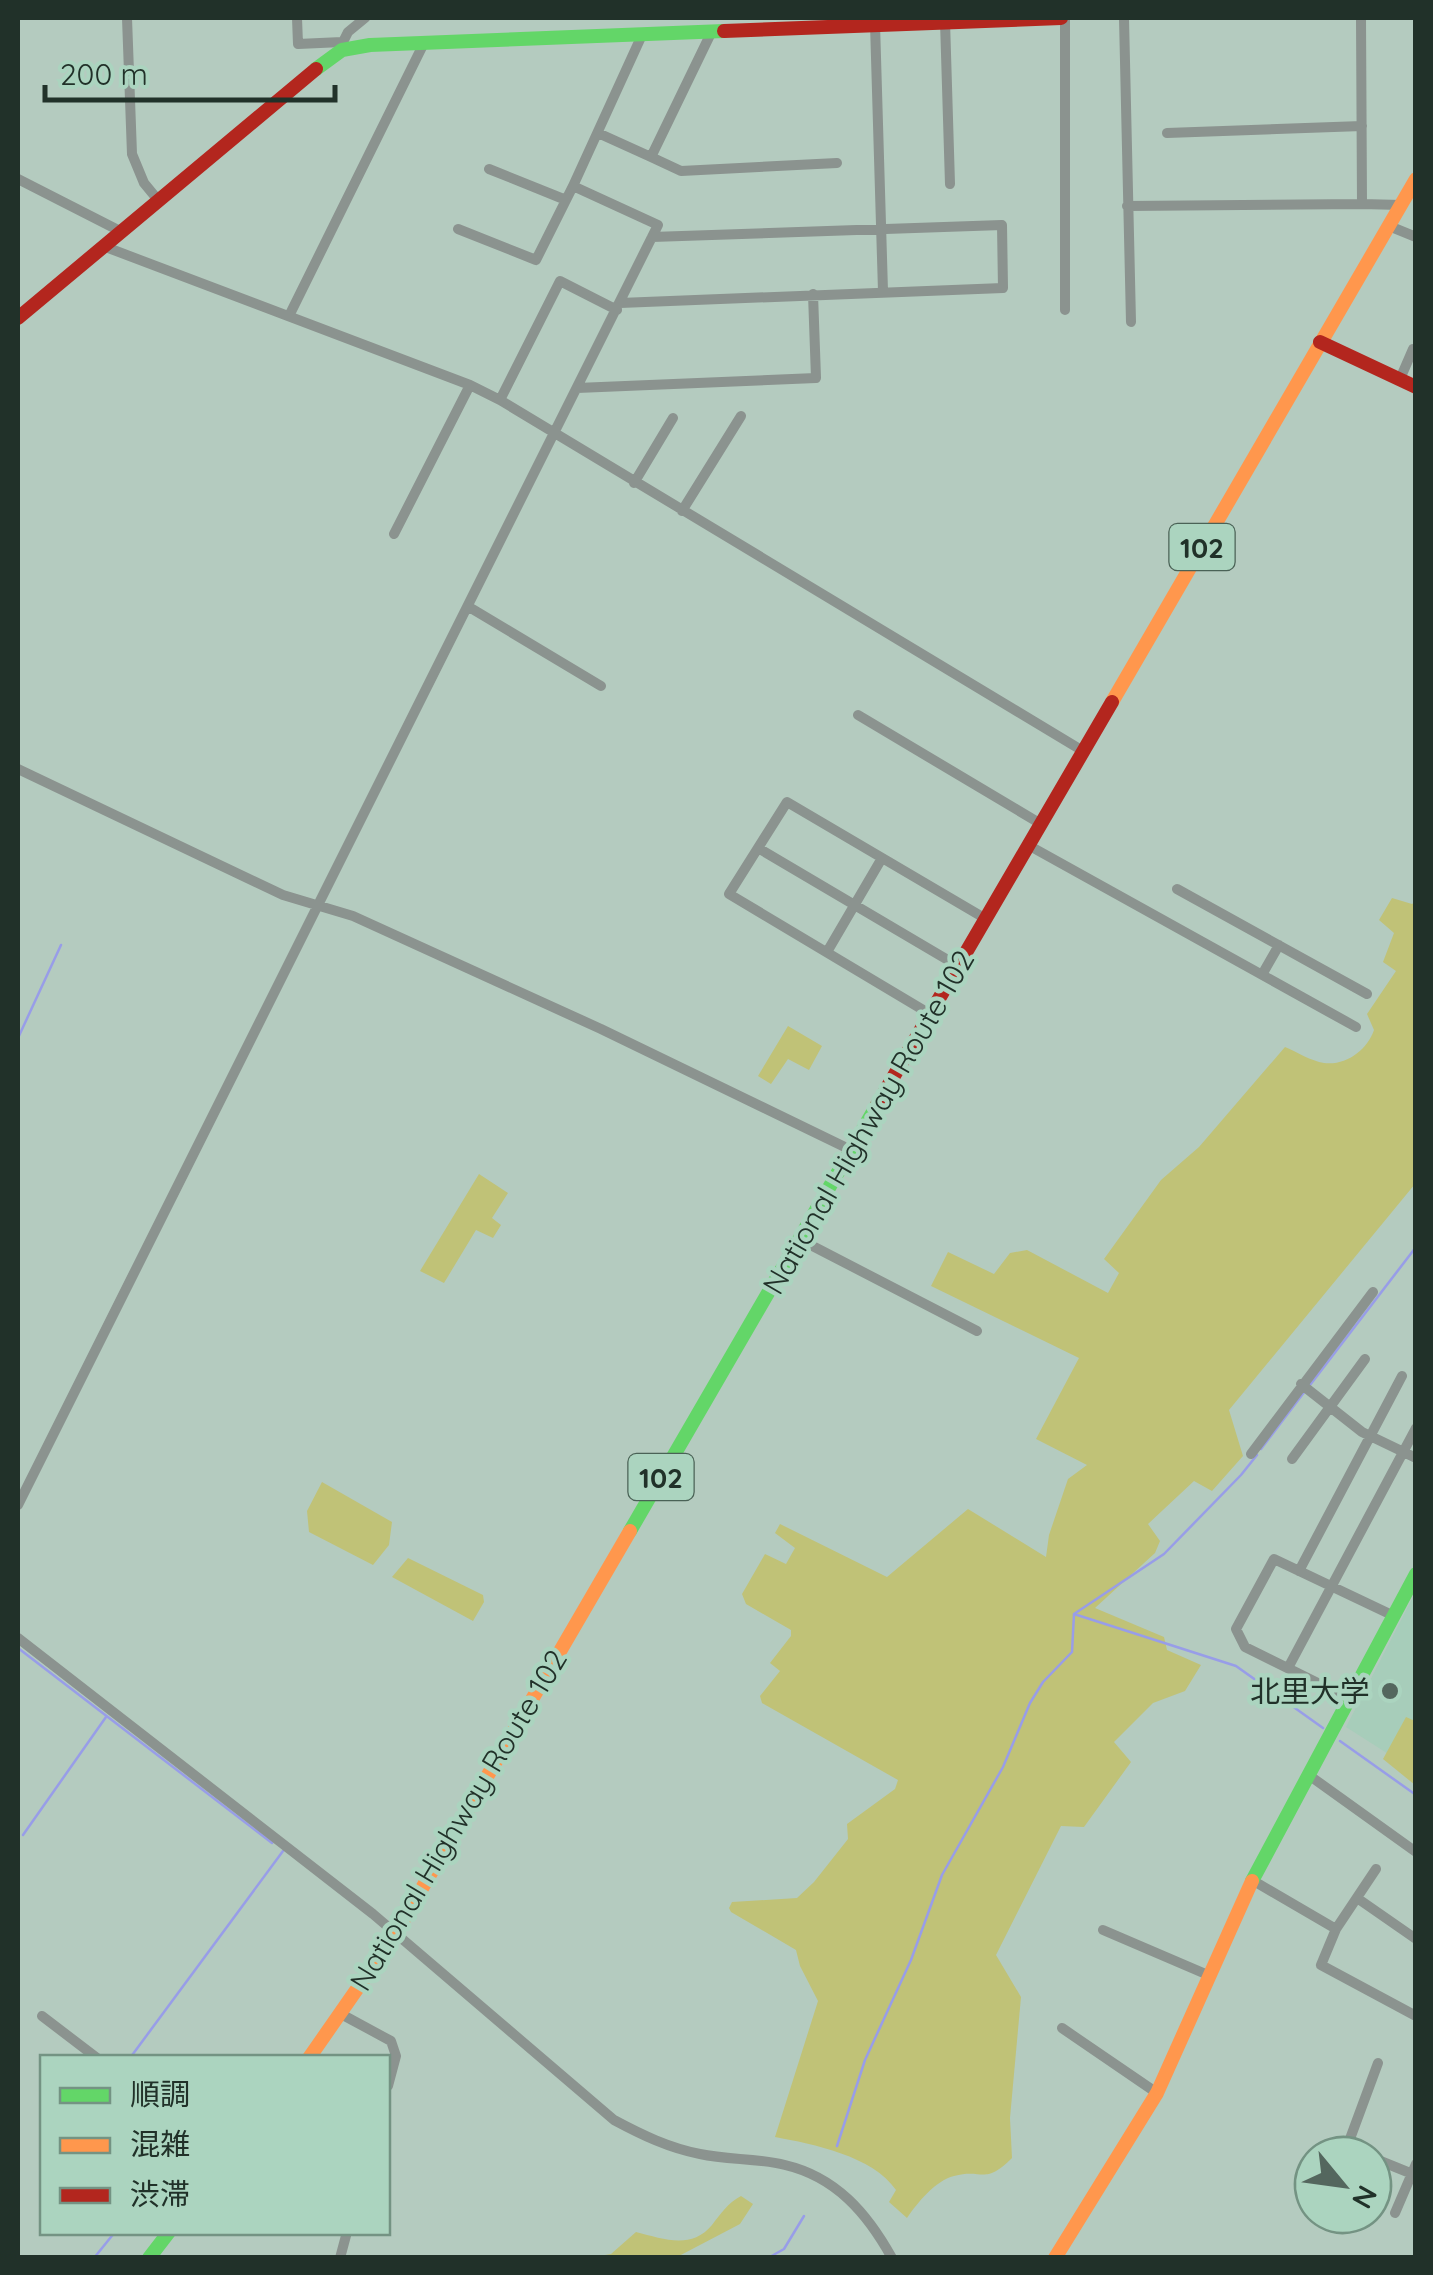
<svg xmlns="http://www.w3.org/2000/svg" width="1433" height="2275" font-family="Quicksand,'Noto Sans JP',sans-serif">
  <rect width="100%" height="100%" fill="#b4cbbf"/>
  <path fill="#a7cdba" d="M1415,1593v178l-69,-44z"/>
  <path fill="#c0c277" d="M1392,898l20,6 3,-2v282l-186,226 14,46 -31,35 -18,-10 -46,43 12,17 -5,12 -60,55 69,29 3,13 34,15 -16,26 -32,12 -39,39 17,20 -47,65 -23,-1 -65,129 25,42 -11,121 2,40c-28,28 -29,10 -58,18 -19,5 -36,26 -47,42l-18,-16 7,-12c-23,-34 -83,-46 -121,-53l43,-136 -18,-35 -4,-16 -65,-38 -2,-4 3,-6 65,-4 17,-16 34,-43 -1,-15 48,-35 3,-9 -136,-77 -2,-7 20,-25 -10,-8 21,-27v-6l-45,-26 -4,-10 23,-40 21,10 9,-16 -20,-15 5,-9 107,53 81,-68 78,48 3,-22 19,-56 19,-14 -51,-26 43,-81 -148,-72 17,-34 46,22 16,-21 17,-3 81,43 11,-20 -15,-14 57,-79 38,-33 86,-100c12,5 26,14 39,16 22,3 43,-13 50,-33l-7,-16 29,-43 -13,-9 11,-29 -15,-13z
    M788,1026l34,20 -13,24 -21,-11 -17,25 -13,-8z
    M479,1174l29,19 -16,25 9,7 -8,13 -17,-8 -32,53 -24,-12z
    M322,1482l70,40 -3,23 -16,20 -64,-33 -2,-21z
    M408,1558l75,37 1,7 -11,19 -81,-44z
    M1406,1717l9,4v64l-32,-26z
    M741,2196l12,8 -13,20 -63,33h-84l18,-3 25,-22c28,7 55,18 76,-7 9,-12 16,-22 29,-29z"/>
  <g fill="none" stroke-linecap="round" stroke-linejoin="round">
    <path stroke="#989de8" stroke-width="2.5" d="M18,1038l43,-93
      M1310,1385l106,-138
      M1261,1449l44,-58
      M1074,1614l162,52 87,62
      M18,1648l254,195
      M1340,1741l76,54
      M23,1835l83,-118
      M130,2058l153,-207
      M837,2146l28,-86 46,-100 31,-85 61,-108 27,-64 13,-21 29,-30 2,-38 90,-60 77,-79 16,-20
      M94,2258l21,-26
      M768,2258l16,-9 20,-33"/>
    <path stroke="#8b938f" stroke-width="10" d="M127,18l5,136 12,29 14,17
      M297,18l1,26 44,-2
      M1065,18v292
      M1124,18l7,304
      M1361,18l1,186 39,1
      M945,21l5,163
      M875,24l8,267
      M712,31l-61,126 30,14 156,-8
      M342,44l6,-12 17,-14
      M598,133l53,24
      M1167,133l195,-7
      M489,169l77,31
      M18,179l102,52
      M1127,206l235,-2
      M1389,226l27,11
      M458,229l78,31 37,-74
      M103,246l367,139 30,15 583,351
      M620,303l383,-15 -1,-63 -350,12
      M289,316l135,-273
      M1400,379l13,-30
      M577,388l239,-10 -3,-84
      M500,400l60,-119 57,29
      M634,483l39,-65
      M682,511l59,-95
      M394,534l76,-149
      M469,607l132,79
      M858,715l183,109
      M18,769l265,126 70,21 248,113 250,121
      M1028,845l328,182
      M758,848l200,118
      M1177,889l190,105
      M827,952l55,-94
      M1263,973l16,-28
      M930,1014l-201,-120 58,-92 199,117
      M799,1239l178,92
      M1301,1384l61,48 54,26
      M1251,1454l122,-162
      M1292,1459l73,-100
      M18,1505l640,-1280 -85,-39 69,-151
      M1299,1571l103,-195
      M18,1638l355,276 241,206c28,15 55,28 86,34 28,6 57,4 85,11 51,12 82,48 107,93
      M1288,1668l128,-240
      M1350,1699l-105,-52 -9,-18 38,-70 120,57
      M1310,1776l106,76
      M1252,1880l84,49 -15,36 95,51
      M1357,1898l59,41
      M1336,1929l40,-60
      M1103,1930l105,45
      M341,2014l50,27 5,15 -8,30
      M42,2016l55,42
      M1062,2028l95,65
      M1347,2148l18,7
      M1344,2155l34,-92
      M1373,2158l42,17
      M1395,2213l21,-49
      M340,2258l7,-26"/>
    <path stroke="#63d668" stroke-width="14" d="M316,69l26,-19 28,-5 354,-14
      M630,1531l247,-426
      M1252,1881l164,-307
      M149,2258l20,-26"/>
    <path stroke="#ff974d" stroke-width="14" d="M1112,702l304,-523
      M309,2058l87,-125 234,-402
      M1055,2258l102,-165 95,-212"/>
    <path stroke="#b3261e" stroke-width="14" d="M724,31l337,-13
      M18,318l298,-249
      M1320,342l96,45
      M877,1105l235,-403"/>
  </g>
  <circle fill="#54675e" stroke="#abd4bf" stroke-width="4" cx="1390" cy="1691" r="10"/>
  <g text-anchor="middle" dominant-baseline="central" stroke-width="9" stroke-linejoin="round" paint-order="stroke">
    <g fill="#abd4bf" stroke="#4a6256" stroke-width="2.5">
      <rect x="1169.5" y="524" width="65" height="46" rx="8"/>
      <rect x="628.5" y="1454" width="65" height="46" rx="8"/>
    </g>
    <g font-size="28" font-weight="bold" fill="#213129">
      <text x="1202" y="547">102</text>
      <text x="661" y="1477">102</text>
    </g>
    <g font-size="30" fill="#213129" stroke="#abd4bf">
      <text transform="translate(868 1122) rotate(-60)">National Highway Route 102</text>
      <text transform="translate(458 1820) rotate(-59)">National Highway Route 102</text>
    </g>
    <g font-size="30" fill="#213129" stroke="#abd4bf" text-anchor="end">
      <text x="1370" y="1691">北里大学</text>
    </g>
  </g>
  <rect width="1433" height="2275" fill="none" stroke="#213129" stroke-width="40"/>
  <rect x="40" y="2055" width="350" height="180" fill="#abd4bf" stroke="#749383" stroke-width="2.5"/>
  <rect x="60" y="2088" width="50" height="15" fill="#63d668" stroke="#749383" stroke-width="2.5"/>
  <text x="130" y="2105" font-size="30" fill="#213129">順調</text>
  <rect x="60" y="2138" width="50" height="15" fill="#ff974d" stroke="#749383" stroke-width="2.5"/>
  <text x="130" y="2155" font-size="30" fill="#213129">混雑</text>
  <rect x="60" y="2188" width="50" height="15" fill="#b3261e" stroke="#749383" stroke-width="2.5"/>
  <text x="130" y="2205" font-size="30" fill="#213129">渋滞</text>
  <g transform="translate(1343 2185) rotate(119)"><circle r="48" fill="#abd4bf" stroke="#749383" stroke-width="2.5"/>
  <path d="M0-8L18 38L0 25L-18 38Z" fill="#54675e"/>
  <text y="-15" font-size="28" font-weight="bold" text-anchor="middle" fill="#213129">N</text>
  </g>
  <path d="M45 85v15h290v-15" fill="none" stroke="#213129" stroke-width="5"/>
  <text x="60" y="85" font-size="30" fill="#213129" stroke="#abd4bf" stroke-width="8" paint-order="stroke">200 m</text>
</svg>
